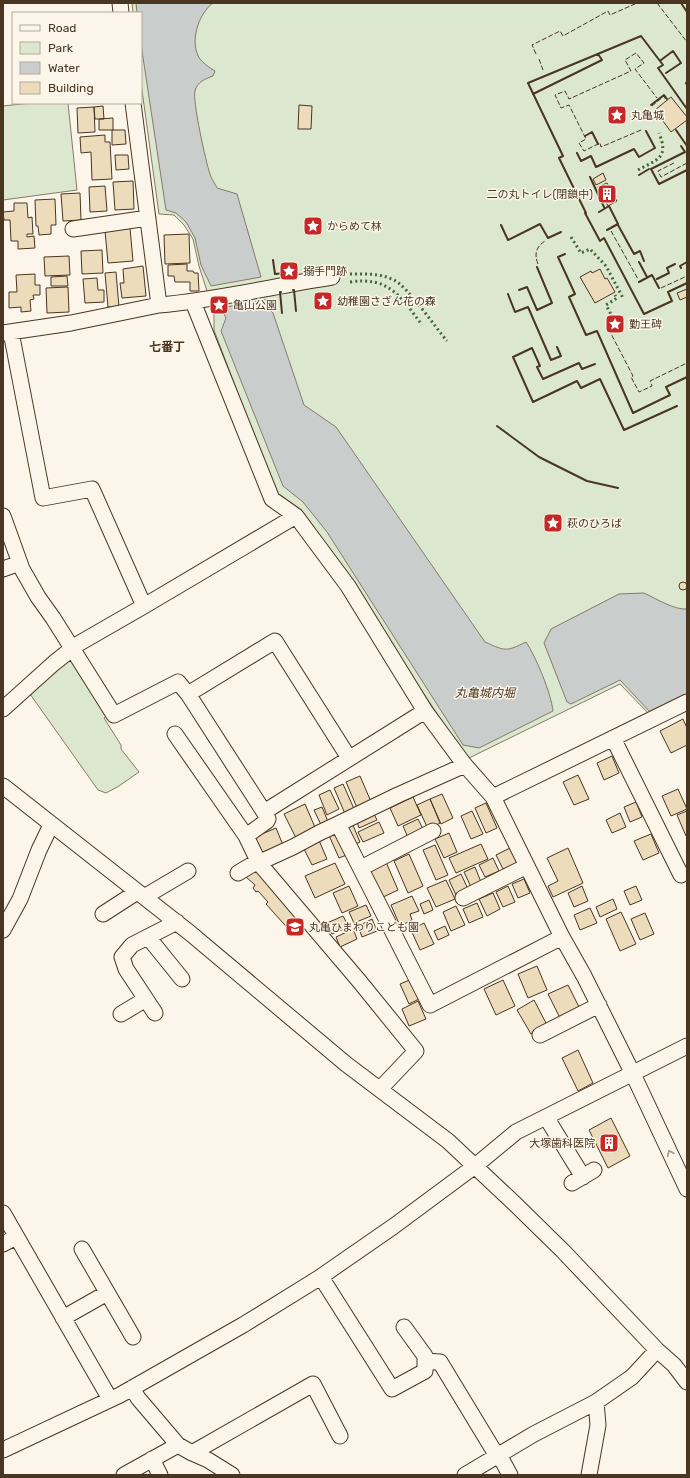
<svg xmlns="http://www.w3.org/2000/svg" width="690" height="1478" font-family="Rubik,'Noto Sans JP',sans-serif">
  <rect width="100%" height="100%" fill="#fbf6e9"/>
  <path fill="#dce7d0" stroke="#887966" d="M132,3h555v693l-37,19 -30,-31 -151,74 -8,-9 -54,-80 -58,-92 -46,-65 -23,-15 -7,-10 -59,-157v-17l-15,-47 -6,-27 -9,-14 -10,-10 -15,-1 -18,-131v-70h-8z
    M31,103h37l9,87 -74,10v-94z
    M69,660l6,3 33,51 -4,4 17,27v4l18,23 -20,14 -13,7 -8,-3 -68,-96z"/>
  <path fill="#c9cecd" stroke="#887966" d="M136,3h77c-15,11 -24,40 -13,56 4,5 10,9 15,12l-2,5c-8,3 -16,6 -18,15 -3,8 11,72 15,83 1,5 5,9 7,14l20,6 24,83 -50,9 -10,-21 -6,-27 -9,-16 -10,-9 -10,-3 -25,-166v-31h-4z
    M268,299l2,11 3,3 31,92 32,22 149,215c20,9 21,10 41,0 10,15 25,51 27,69l-74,37 -16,-3 -136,-213 -24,-30 -20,-16 -62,-155 5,-13 -5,-10z
    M644,593c13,6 30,17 43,16v87l-35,18 -32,-34 -49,24 -4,-2 -23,-59 7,-14 68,-35z"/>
  <path fill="#ecdcbc" stroke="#4a3520" d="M671,97l16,20v3l-16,12 -16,-22z
    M299,105l13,1 -1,23h-13z
    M103,106l1,13h-9l-1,-12z
    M94,107l1,25 -17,1 -1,-25z
    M113,118v12h-14v-11z
    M112,130h13l1,14 -14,1z
    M105,135v7h5l2,37 -20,1 -1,-28 -10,1 -1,-16z
    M115,155h13l1,14 -13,1z
    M603,173l3,7 -10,5 -3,-6z
    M133,181l1,28 -19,1 -2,-28z
    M607,183l10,18 -9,5 -10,-19z
    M105,186l2,25 -17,1 -1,-25z
    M80,193l1,27 -18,1 -2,-27z
    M55,199l1,26h-5v9l-12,1 -1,-9h-2l-1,-26z
    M14,203h13l1,15 4,-1 1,17h-6v3l7,-1 1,12 -17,1v-8h-7l-1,-21h-6l-1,-8 11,-1z
    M130,228l3,33 -25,2 -3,-32z
    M189,234l1,29 -25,1 -1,-29z
    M102,250l1,23 -21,1 -1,-23z
    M69,256l1,19 -25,1 -1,-19z
    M187,264v7h6l1,2h4l1,18h-9v-9h-15l-1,-6h-6v-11z
    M143,266l3,30 -24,2 -2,-15h4l-1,-14z
    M600,269l5,10 2,-1 8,14 -20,11 -15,-26 11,-6 1,2z
    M116,272l3,35h-11l-3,-34z
    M35,274v11h5v10h-7l1,4 -4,1 1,11 -10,1v-5l-12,1v-16h8l-1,-17z
    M67,276l1,10h-17v-9z
    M97,278l1,12h6v12l-19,1 -2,-24z
    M68,287l1,25 -22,1 -1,-25z
    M687,289v8l-7,3 -3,-7z
    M679 586a4 4 0 1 1 8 0a4 4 0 1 1-8 0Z
    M683,719l4,9v17l-16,8 -11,-22z
    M612,756l7,17 -15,7 -7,-17z
    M578,775l11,24 -15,6 -11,-23z
    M360,776l12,28 -14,6 -12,-28z
    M343,784l12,27 -9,5 -12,-28z
    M678,789l9,20 -16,7 -9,-20z
    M330,790l9,19 -12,6 -8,-20z
    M442,794l11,24 -12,6 -11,-25z
    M413,797l8,18 -23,11 -8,-18z
    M430,799l10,24 -12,6 -11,-24z
    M636,802l6,15 -12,5 -6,-15z
    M486,803l11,25 -11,5 -11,-25z
    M305,804l12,28 -20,8 -13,-26z
    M322,807l7,17 -7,3 -8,-17z
    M472,811l11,23 -12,5 -10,-23z
    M687,811v25h-1l-9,-21z
    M373,812l4,8 -18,8 -3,-9z
    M620,813l6,14 -14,6 -6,-13z
    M418,819l7,14 -16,7 -6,-14z
    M379,822l5,11 -21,9 -5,-10z
    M352,823l8,19 -10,4 -8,-19z
    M336,827l13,27 -10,4 -12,-27z
    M276,828l9,22 -21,9 -9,-22z
    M449,833l8,19 -13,6 -9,-19z
    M651,834l8,19 -16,7 -9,-19z
    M318,838l9,21 -15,6 -10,-20z
    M481,844l7,15 -32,14 -7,-15z
    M435,845l13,30 -12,5 -13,-30z
    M510,848l7,15 -14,6 -7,-14z
    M568,848l15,35 -30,14 -5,-11 10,-5 -11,-23z
    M409,854l14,32 -15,7 -14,-32z
    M493,858l6,13 -14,6 -6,-12z
    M386,862l12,28 -17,8 -12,-28z
    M335,863l10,21 -30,14 -10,-22z
    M475,867l6,15 -10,5 -7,-15z
    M254,869l31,32 18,23 -11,9 -26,-29 2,-2 -10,-11 -2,1 -3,-4 2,-3 -9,-8z
    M461,874l7,15 -12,6 -7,-15z
    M524,879l6,14 -12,5 -6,-14z
    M446,880l9,19 -19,8 -9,-19z
    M349,886l9,20 -16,7 -9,-20z
    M508,886l7,16 -12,5 -7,-15z
    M582,886l6,15 -14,6 -6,-14z
    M636,886l6,14 -12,5 -6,-14z
    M493,893l7,16 -13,7 -8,-17z
    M412,896l7,15 -9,3 2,6 -12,6 -9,-21z
    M613,899l4,10 -17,8 -4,-10z
    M429,900l4,10 -9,4 -4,-10z
    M477,903l6,14 -14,6 -6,-14z
    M366,905l5,11 -17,7 -5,-11z
    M456,906l9,19 -14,6 -8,-19z
    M590,908l7,15 -17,7 -6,-15z
    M621,912l15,32 -16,7 -14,-32z
    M645,913l9,21 -14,6 -9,-21z
    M343,916l6,11 -17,7 -5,-11z
    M372,919l5,12 -15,6 -4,-11z
    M424,923l10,21 -14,6 -9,-20z
    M445,926l4,9 -11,5 -4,-9z
    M353,929l4,10 -17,8 -4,-10z
    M537,966l10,24 -19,8 -10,-24z
    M412,979l9,19 -12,6 -9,-20z
    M503,980l12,26 -19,9 -12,-26z
    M568,985l12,24 -20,9 -12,-24z
    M534,1000l13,25 -16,9 -14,-24z
    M418,1001l8,18 -17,7 -7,-17z
    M578,1050l15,33 -15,8 -16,-33z
    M611,1118l19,38 -22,12 -19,-38z"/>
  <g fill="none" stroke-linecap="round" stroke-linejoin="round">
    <g stroke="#4a3520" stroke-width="17">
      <path id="minor" d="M120,3l1,10
        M73,229l75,-11
        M193,302l79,197 24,17 52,70 77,125 39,53 29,33 69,140 22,39 49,98 54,115
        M159,305c58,-5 115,-19 173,-28
        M11,332l32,166 49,-9 52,117
        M3,333l68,-10 88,-18 -26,-202
        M3,516l19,53 16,28 15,21 61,97 64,-33 10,12 87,-53 74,117
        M3,569l17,-6
        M188,694l76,118 161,-101
        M3,709l51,-46 24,-19 66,-38 152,-90
        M175,734l71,102
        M613,738l68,137
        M465,765l-67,30 -60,29 92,181 132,-68
        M3,786l187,147 156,131 102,77 66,62 49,48 94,99 17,15 13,17
        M493,797l194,-95
        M264,812l4,7 -1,2 -21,15 13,27 101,119 56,69 -36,38
        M258,863l35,-16 26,-14 19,-9
        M361,868l72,-37
        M238,873l20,-12
        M144,897l44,-26
        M463,898l64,-32
        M103,914l34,-22
        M3,930l17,-31 19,-49 12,-25
        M148,937l34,42
        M155,1013l-29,-44 -4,-12 10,-12 45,-23
        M121,1014l25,-15
        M540,1035l59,-30
        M546,1117l37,60
        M572,1183l22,-13
        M3,1213l107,186
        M3,1244l13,-7
        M82,1249l51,88
        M321,1277l71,112 33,-18v-15l-21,-29
        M63,1318l44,-25
        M425,1361l15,1 57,94 6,6 7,13
        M132,1388l6,10 40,47 14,8 16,7 24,15
        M3,1450l117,-55 123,-70 76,-47 75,-52 81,-60 41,-34 171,-86
        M192,1453l121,-69 27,52
        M152,1459l8,16
        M124,1475l54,-30
        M465,1475l69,-41 62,-32 36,-25 25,-27
        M589,1475l9,-50 -2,-23"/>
    </g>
    <use href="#minor" stroke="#fbf6e9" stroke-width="15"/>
    <path stroke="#436837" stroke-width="3" stroke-dasharray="2 3" stroke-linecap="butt" d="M638,170c20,-11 31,-12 21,-37
      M571,237l10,16 9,-4 16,17 17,32
      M350,274c15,0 30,-1 44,6 13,6 42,48 53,61
      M350,282c39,-6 51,15 72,43
      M613,318l-7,-13 11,-7 -2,-3"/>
    <path stroke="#4a3520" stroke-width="1" stroke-dasharray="5 2" stroke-linecap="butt" d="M657,3l30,39
      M536,54l-4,-9 28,-14 3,5 45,-25 2,4 27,-12
      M539,59l4,11
      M652,106l12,-10 2,4
      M686,124l1,2
      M641,130l-40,17 -1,-4 -16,8 -5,-8 7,-4 -17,-34 -8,3 -6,-13 10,-4 4,8 62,-28 -6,-11 11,-7 8,10 -9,6 22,29
      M674,163l-16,8 3,6 26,-14
      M611,231l27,48
      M538,264c-4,-10 -2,-17 7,-23
      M661,288l26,-12
      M610,324l-3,2 26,50 -2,1 8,15 13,-6 -2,-5 37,-18
      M614,332l9,-5 -4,-9 -4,2"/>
    <path stroke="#4a3520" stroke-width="2" d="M681,3l6,9
      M661,60l12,-9 8,12 -15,10
      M687,82l-1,1 1,2
      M533,94l69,-34 -4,-6
      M651,105l13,-10 3,4
      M687,109l-29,-41 5,-3 -22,-29 -113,47 35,73 -4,2 27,55h-1l15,28 4,-3 40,76 28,-13 -4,-9 19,-9
      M676,130l11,16
      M585,136l7,-4 6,12
      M681,146l4,6 -34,17 8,15 28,-14
      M577,153l4,8 10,-5 5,11 38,-18 5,8 16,-9 -9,-17
      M639,175l10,-6
      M590,177l14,30
      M599,212l10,-6 9,18 -11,6
      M501,225l7,15 32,-16 8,14 13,-6
      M618,225l16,29 6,-3 4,10
      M565,254l-7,3 17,37 -6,3 17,38 11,-4 36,82 37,-18 -4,-8 21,-10
      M273,260l2,14 10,-1
      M639,262l8,15
      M681,268l-1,-2 7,-4
      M657,279l12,-6 -2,-5 8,-4
      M639,282l13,-7 7,13
      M293,290h1l2,21
      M519,290l8,-3 10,23 15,-7 -15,-36
      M281,292h-1l2,21
      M508,294l7,18 13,-5 23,53 10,-4 -4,-9
      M595,364l-13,5 -3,-6 -36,16 -6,-12 3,-1 -8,-18 -19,9 20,45 44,-21 4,7 19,-9 24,51 53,-24
      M497,426l42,31 48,24 31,7"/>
  </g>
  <defs><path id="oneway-chevron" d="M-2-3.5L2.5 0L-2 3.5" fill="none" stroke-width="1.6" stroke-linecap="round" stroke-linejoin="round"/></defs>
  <use stroke="#a29684" href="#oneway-chevron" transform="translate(670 1153) rotate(-116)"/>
  <defs>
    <g id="sight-square" transform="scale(1)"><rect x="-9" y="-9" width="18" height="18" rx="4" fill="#c62828" stroke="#fbf6e9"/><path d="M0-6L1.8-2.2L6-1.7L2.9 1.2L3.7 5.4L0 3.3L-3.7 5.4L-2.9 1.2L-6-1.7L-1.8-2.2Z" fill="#fff"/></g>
    <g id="building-square" transform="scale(1)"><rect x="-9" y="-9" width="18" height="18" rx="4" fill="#c62828" stroke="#fbf6e9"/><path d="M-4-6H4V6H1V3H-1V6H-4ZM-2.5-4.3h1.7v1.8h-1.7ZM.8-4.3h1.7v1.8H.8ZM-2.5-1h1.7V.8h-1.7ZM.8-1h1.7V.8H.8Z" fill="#fff"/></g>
    <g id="school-square" transform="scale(1)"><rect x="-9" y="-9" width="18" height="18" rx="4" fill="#c62828" stroke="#fbf6e9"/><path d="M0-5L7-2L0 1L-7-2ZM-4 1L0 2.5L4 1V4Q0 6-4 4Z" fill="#fff"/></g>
  </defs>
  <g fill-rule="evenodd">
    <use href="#sight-square" x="617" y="115"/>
    <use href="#building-square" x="607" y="194"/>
    <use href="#sight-square" x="313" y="226"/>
    <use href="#sight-square" x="289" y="271"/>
    <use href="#sight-square" x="323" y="301"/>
    <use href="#sight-square" x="219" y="305"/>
    <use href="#sight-square" x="615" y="324"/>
    <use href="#sight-square" x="553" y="523"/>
    <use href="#school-square" x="295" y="927"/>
    <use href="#building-square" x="609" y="1143"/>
  </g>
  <g text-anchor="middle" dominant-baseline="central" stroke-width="3" stroke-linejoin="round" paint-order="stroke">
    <g font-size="11" fill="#4a3520" stroke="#fbf6e9" text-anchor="start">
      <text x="631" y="115">丸亀城</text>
      <text x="593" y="194" text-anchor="end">二の丸トイレ(閉鎖中)</text>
      <text x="327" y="226">からめて林</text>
      <text x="303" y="271">搦手門跡</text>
      <text x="337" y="301">幼稚園さざん花の森</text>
      <text x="233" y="305">亀山公園</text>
      <text x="629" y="324">勤王碑</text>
      <text x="567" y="523">萩のひろば</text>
      <text x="309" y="927">丸亀ひまわりこども園</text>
      <text x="595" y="1143" text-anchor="end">大塚歯科医院</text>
    </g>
    <g font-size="12" font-weight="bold" fill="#4a3520" stroke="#fbf6e9">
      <text x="167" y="347">七番丁</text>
    </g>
    <g font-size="12" font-style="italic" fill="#4a3520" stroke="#fbf6e9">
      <text x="485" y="693">丸亀城内堀</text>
    </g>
  </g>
  <rect width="690" height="1478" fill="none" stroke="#4a3520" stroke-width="8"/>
  <rect x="12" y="12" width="130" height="92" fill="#fbf6e9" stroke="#b4a999"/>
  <rect x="20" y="25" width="20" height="6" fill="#fbf6e9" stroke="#b4a999"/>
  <text x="48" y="32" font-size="12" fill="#4a3520">Road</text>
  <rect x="20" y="42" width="20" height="12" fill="#dce7d0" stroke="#b4a999"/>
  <text x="48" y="52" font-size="12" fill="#4a3520">Park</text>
  <rect x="20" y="62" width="20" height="12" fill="#c9cecd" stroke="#b4a999"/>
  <text x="48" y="72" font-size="12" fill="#4a3520">Water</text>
  <rect x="20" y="82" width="20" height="12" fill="#ecdcbc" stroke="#b4a999"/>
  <text x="48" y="92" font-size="12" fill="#4a3520">Building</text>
</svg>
